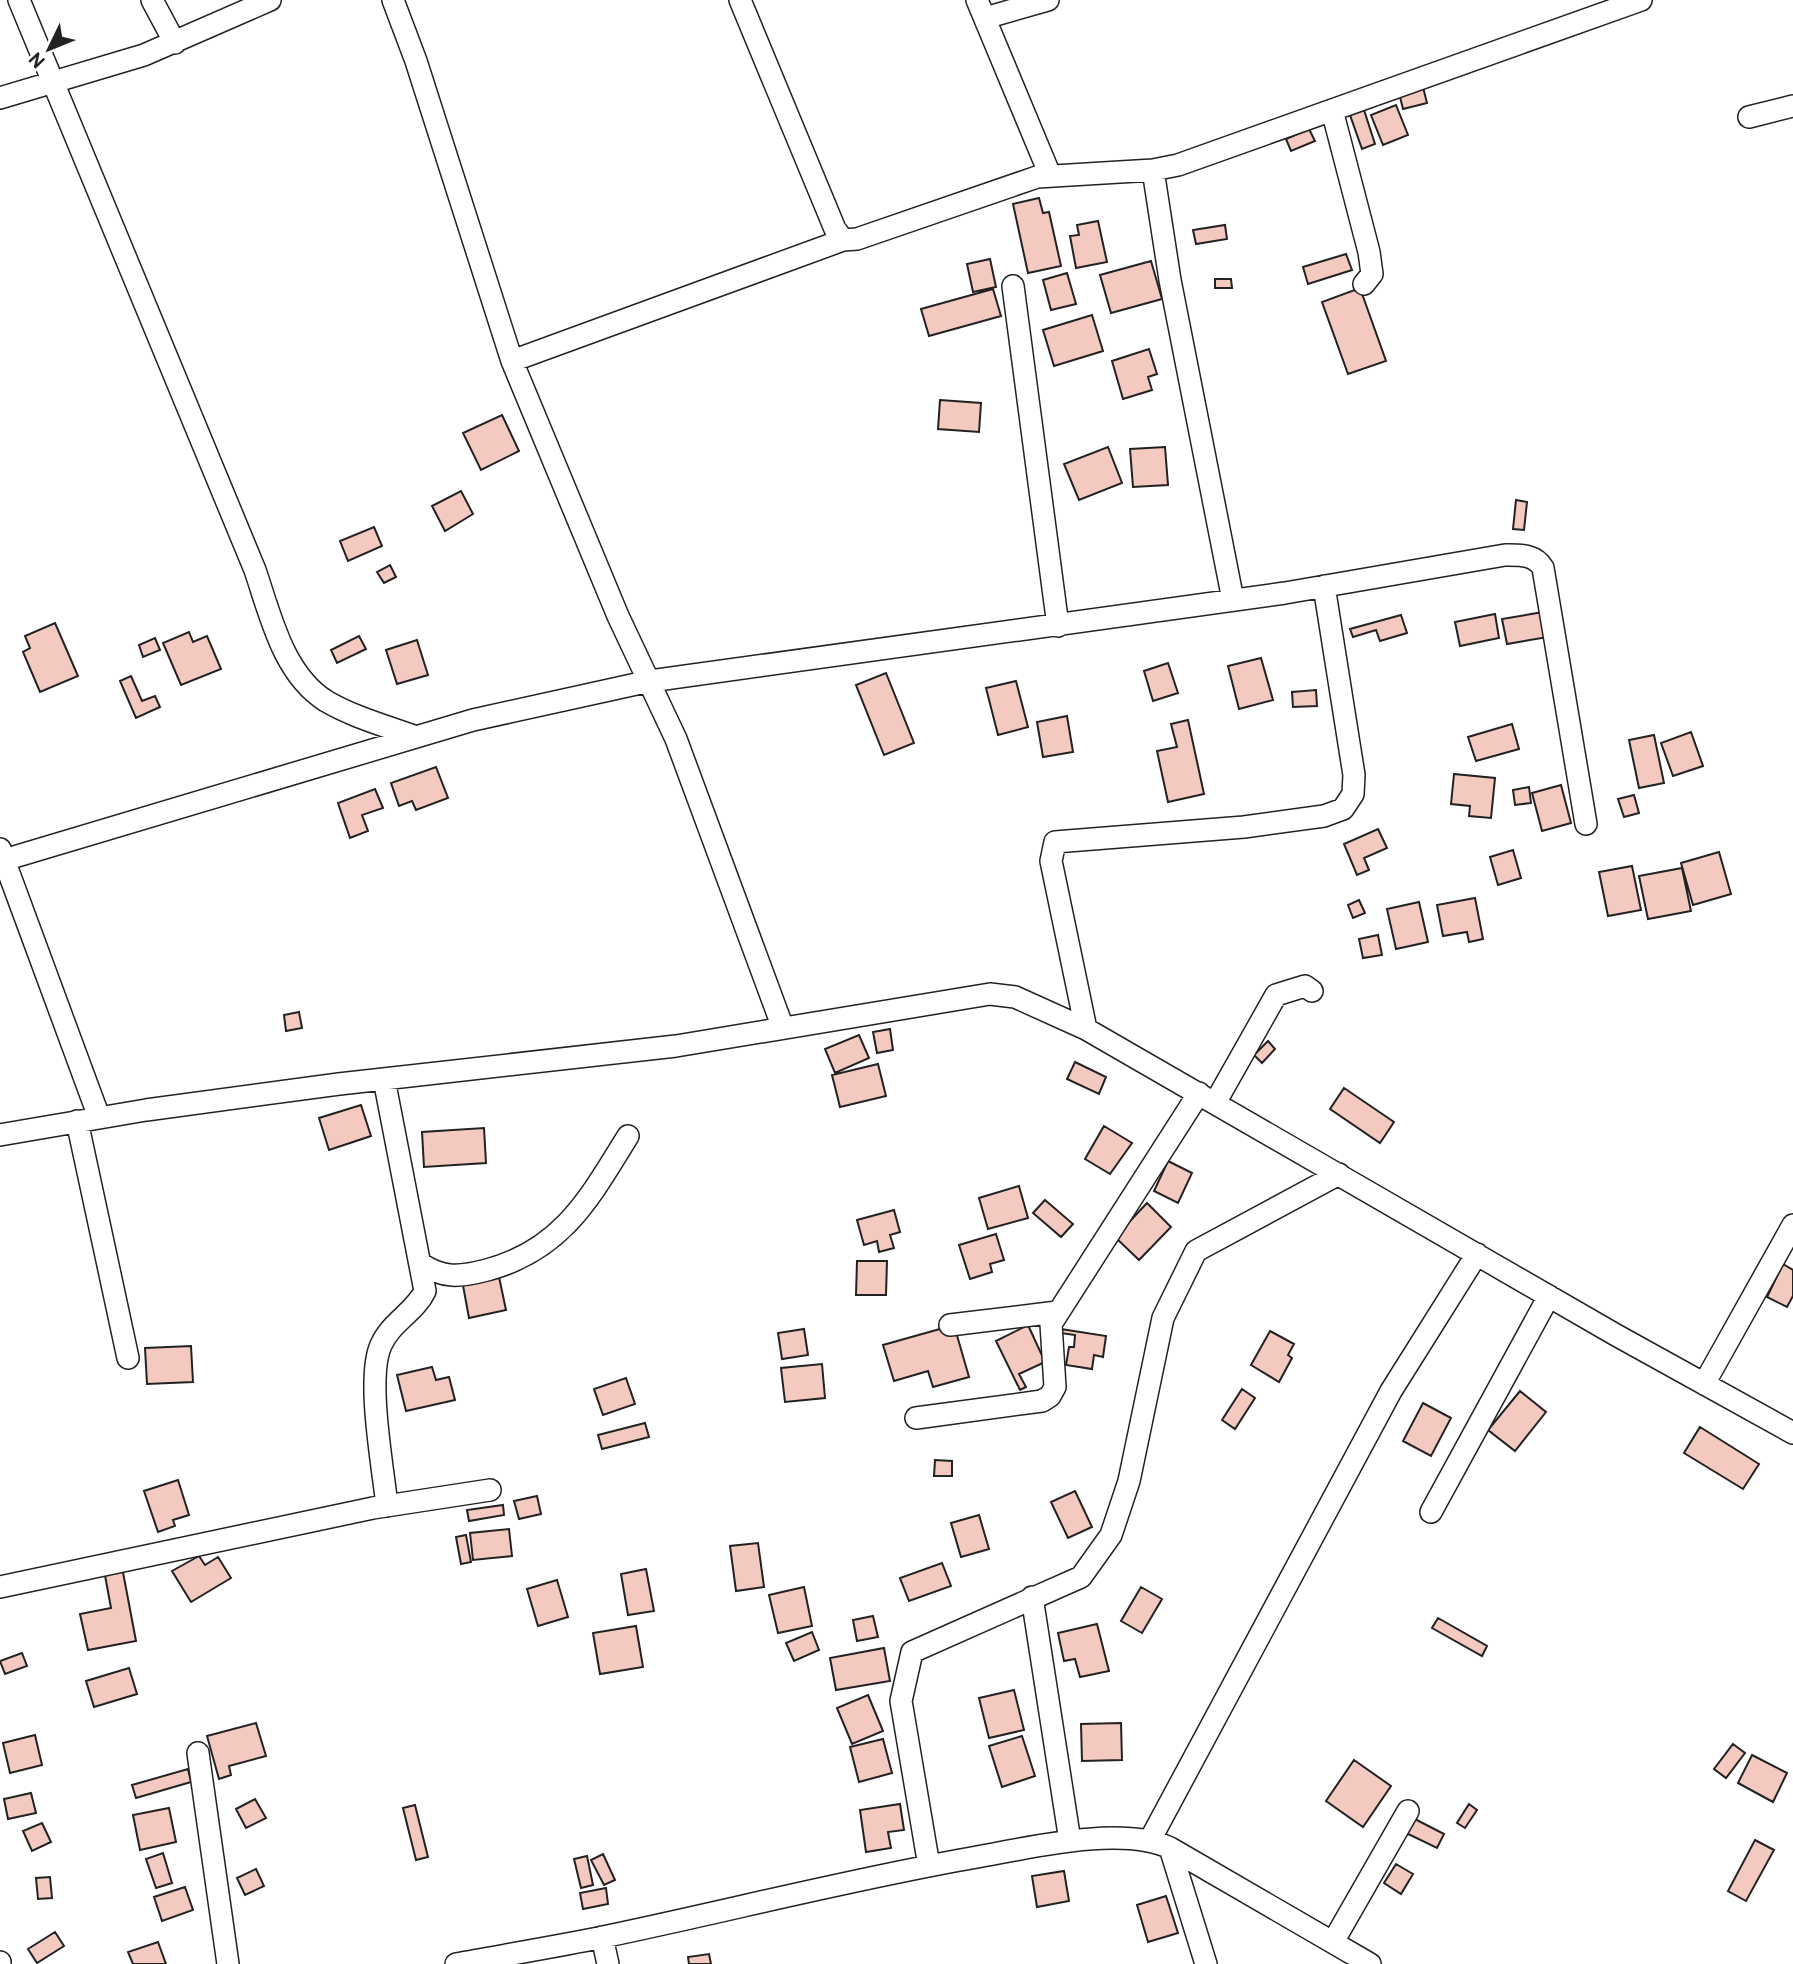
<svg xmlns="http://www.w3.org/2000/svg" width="1793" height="1964" font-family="Overpass,sans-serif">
  <rect width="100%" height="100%" fill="#fff"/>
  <path fill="#f3c9c0" stroke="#222" stroke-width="2" d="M1422,83l5,20 -24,6 -5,-20z
    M1396,105l12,30 -25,10 -12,-30z
    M1364,110l11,34 -13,5 -12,-34z
    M1309,129l6,12 -24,10 -5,-12z
    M1039,198l4,15 6,-1 12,54 -33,7 -15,-69z
    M1098,221l9,41 -31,6 -6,-32 9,-1 -2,-10z
    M1225,225l2,14 -31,5 -3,-14z
    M1346,254l6,16 -44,14 -5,-17z
    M990,259l6,28 -23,5 -6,-28z
    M1151,261l11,38 -51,14 -11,-38z
    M1067,273l9,31 -25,6 -8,-30z
    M1215,279h16l1,9h-17z
    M1360,288l26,73 -38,13 -26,-72z
    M993,289l8,27 -72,20 -8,-27z
    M1092,315l11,36 -49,15 -11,-36z
    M1149,349l8,25 -9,3 4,13 -29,9 -11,-38z
    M940,400l41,3 -2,29 -41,-3z
    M502,415l17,36 -38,19 -18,-37z
    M1108,447l14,36 -43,17 -15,-36z
    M1165,447l3,38 -35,2 -3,-38z
    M461,491l12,23 -28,17 -13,-25z
    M1516,500l11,2 -3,28 -11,-1z
    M374,527l8,19 -34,15 -8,-20z
    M390,565l6,12 -12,6 -7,-11z
    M1543,612l5,25 -41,7 -5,-25z
    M1495,614l4,24 -39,8 -5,-24z
    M1401,615l6,18 -27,8 -4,-11 -23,7 -3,-8z
    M55,623l23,53 -38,16 -17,-40 7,-4 -5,-12z
    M189,632l4,10 14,-6 14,33 -40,16 -18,-42z
    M359,636l7,13 -29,14 -6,-13z
    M155,638l5,12 -17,7 -4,-12z
    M417,640l11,35 -31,9 -11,-34z
    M1261,658l12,42 -34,9 -11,-43z
    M1168,663l10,30 -25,8 -9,-30z
    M886,673l28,70 -30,12 -28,-70z
    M131,676l11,25 13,-5 5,11 -24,11 -16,-37z
    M1016,681l12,46 -30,8 -12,-47z
    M1316,690l1,16 -24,1 -1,-15z
    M1067,716l6,36 -30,5 -6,-35z
    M1188,720l16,74 -36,8 -11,-51 20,-4 -6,-23z
    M1512,724l7,25 -43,12 -8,-24z
    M1691,732l12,34 -30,10 -12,-33z
    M1654,735l10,48 -25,5 -10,-48z
    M436,767l12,31 -32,12 -4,-9 -13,5 -8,-23z
    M1454,774l41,4 -4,40 -22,-2 1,-10 -19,-2z
    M1561,785l10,38 -29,8 -10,-38z
    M1529,787l2,16 -16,2 -2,-15z
    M375,789l8,19 -21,7 6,16 -18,7 -12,-35z
    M1634,795l5,18 -15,4 -6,-18z
    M1378,829l9,19 -23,10 5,12 -12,5 -13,-31z
    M1513,850l8,28 -23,7 -8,-28z
    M1719,852l12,42 -38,11 -12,-42z
    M1632,866l9,44 -33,6 -9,-44z
    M1682,868l9,43 -43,8 -9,-43z
    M1475,898l8,41 -14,3 -2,-10 -24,4 -6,-31z
    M1359,900l6,13 -12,5 -5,-13z
    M1419,902l9,40 -32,7 -9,-40z
    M1378,935l4,20 -19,3 -4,-19z
    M299,1012l3,16 -16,3 -2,-16z
    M890,1029l3,21 -16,3 -4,-21z
    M859,1035l10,23 -34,15 -10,-24z
    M1268,1041l7,8 -13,14 -8,-8z
    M1075,1062l31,15 -7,17 -32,-15z
    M878,1064l8,32 -46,11 -8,-32z
    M1344,1088l50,34 -14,21 -50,-34z
    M361,1105l10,31 -42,14 -10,-32z
    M1104,1126l28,17 -22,31 -25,-15z
    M484,1128l2,35 -62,4 -2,-35z
    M1168,1161l24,12 -14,30 -24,-12z
    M1019,1186l9,32 -40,11 -9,-31z
    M1045,1200l28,24 -12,13 -28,-24z
    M1147,1203l24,24 -32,33 -24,-23z
    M894,1210l6,22 -10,3 4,13 -15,4 -2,-11 -13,4 -7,-25z
    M996,1234l8,26 -14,4 2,8 -22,7 -11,-34z
    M857,1261h30l-1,34h-30z
    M1783,1264l10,6v26l-6,11 -20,-10z
    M498,1272l8,38 -37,8 -7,-38z
    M954,1325l15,52 -36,10 -5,-16 -34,10 -11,-36z
    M1028,1325l17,37 -26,12 7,13 -6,3 -24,-49z
    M804,1329l4,26 -26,4 -4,-26z
    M1061,1329l45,7 -3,21 -9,-2 -2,14 -26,-4 3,-18h5l1,-12 -15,-2z
    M1270,1331l24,13 -6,11 4,3 -13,24 -28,-17z
    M191,1346l2,36 -46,2 -2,-36z
    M822,1364l3,34 -40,4 -4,-34z
    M432,1367l4,13 13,-3 6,23 -49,11 -9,-36z
    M626,1378l9,26 -32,11 -9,-26z
    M1242,1389l13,9 -20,31 -13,-9z
    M1520,1391l26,21 -31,39 -27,-21z
    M1423,1403l28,15 -20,38 -28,-15z
    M645,1423l4,14 -47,12 -4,-14z
    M1700,1427l59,37 -16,25 -59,-36z
    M935,1460l17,1v15h-18z
    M178,1480l11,35 -16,5 2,6 -17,6 -14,-41z
    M1075,1491l17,36 -24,11 -17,-36z
    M537,1496l4,18 -22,5 -5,-18z
    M503,1505l1,10 -35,6 -2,-11z
    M979,1515l10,34 -28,8 -10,-34z
    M509,1529l3,27 -39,4 -3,-27z
    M466,1535l5,27 -10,2 -5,-27z
    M758,1543l6,44 -28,4 -6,-45z
    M199,1556l6,9 13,-8 13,21 -40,24 -19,-31z
    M942,1563l9,23 -42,15 -9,-23z
    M122,1567l14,74 -48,9 -8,-36 31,-6 -7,-38z
    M646,1569l8,42 -26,4 -7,-41z
    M557,1580l11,37 -30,9 -11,-37z
    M804,1587l8,39 -34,7 -9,-38z
    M1141,1587l21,12 -20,34 -21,-12z
    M873,1616l5,21 -21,4 -4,-21z
    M1438,1618l49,28 -5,10 -50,-28z
    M1097,1624l12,47 -29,6 -5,-18 -11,2 -6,-28z
    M636,1626l7,41 -43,7 -7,-41z
    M812,1632l7,18 -25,11 -8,-18z
    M884,1648l6,33 -54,9 -6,-32z
    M22,1653l5,13 -22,8 -5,-13z
    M129,1668l8,26 -43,13 -8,-26z
    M1014,1690l10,40 -35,8 -10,-40z
    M868,1695l15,36 -31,13 -15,-36z
    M256,1723l10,33 -37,10 2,9 -12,4 -12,-43z
    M1121,1723l1,37 -40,1 -1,-37z
    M35,1735l7,30 -32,8 -7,-30z
    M1022,1736l13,40 -33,11 -13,-41z
    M883,1739l9,34 -33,9 -9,-35z
    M1733,1744l12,9 -19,25 -12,-9z
    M1752,1755l35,18 -14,29 -35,-19z
    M1354,1760l37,26 -28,41 -37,-26z
    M188,1769l3,13 -55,16 -4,-13z
    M31,1793l5,20 -28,6 -4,-20z
    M255,1799l11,19 -20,10 -10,-19z
    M900,1804l4,26 -16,2 3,16 -25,4 -6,-42z
    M1469,1804l8,6 -12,18 -8,-5z
    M415,1805l13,52 -12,3 -13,-52z
    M169,1808l7,34 -36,8 -7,-35z
    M1411,1817l33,17 -7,14 -33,-16z
    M42,1823l9,19 -19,9 -9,-20z
    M1755,1840l19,10 -28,51 -18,-10z
    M163,1853l9,30 -16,5 -10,-29z
    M603,1854l12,26 -11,5 -13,-25z
    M587,1856l6,29 -12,3 -7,-29z
    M1396,1864l17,10 -12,20 -17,-11z
    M256,1869l8,17 -19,9 -8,-17z
    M1064,1871l5,30 -32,6 -5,-31z
    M50,1877l2,21 -14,1 -2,-21z
    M185,1887l8,23 -31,11 -8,-24z
    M606,1888l2,16 -25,5 -3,-16z
    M1166,1896l12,37 -30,9 -11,-37z
    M55,1932l9,14 -27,17 -9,-14z
    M158,1942l8,22h-33l-5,-12z
    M709,1954l2,10h-22l-1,-7z"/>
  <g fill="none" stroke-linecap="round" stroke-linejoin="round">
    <g stroke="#222" stroke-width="24">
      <path id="minor" d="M19,0l236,570c15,44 28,104 71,131 27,16 60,25 90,36
        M152,0l23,43
        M393,0l23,61 96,300 106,255 58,123 107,289
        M740,0l95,229 8,11 14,-1 180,-62 116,-7
        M977,0l73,175
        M985,18l63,-18
        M0,98l144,-43 126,-55
        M1332,110l37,142 3,22 -8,10
        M1749,117l44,-11
        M1013,286l45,340
        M512,361l331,-121
        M1233,600l-63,-320 -17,-110 25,-5 463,-165
        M0,849l99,268
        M4,860l469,-140 177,-39 635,-88 220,-38c15,0 30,-1 38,13l43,256
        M1086,1029l-35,-168 4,-19 189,-15 80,-11 19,-7 10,-15 1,-19 -30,-189
        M384,1079l41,212c-10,21 -34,31 -44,54 -15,33 2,122 6,161
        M1215,1103l61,-108 29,-9 7,5
        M77,1121l51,237
        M0,1135l146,-25 193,-26 337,-38 314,-52 25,3 71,32 530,306 177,98
        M420,1263c23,16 40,14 67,7 75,-20 102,-71 141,-134
        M950,1325l107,-13
        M1704,1384l89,-159
        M916,1418l126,-17 8,-5 5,-9 -4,-63 148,-231
        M1431,1512l118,-216
        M0,1587l373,-79 117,-18
        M1032,1597l38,244
        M198,1753l30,211
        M1150,1840l241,-449 86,-137
        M1170,1848l36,116
        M929,1866l-28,-165 11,-49 169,-75 30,-42 18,-54 34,-163 33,-67 143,-77
        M602,1937l6,27
        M1333,1942l75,-131
        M0,1962v2
        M456,1964c49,-9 98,-17 147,-27 125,-26 248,-58 374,-80 51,-9 145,-32 193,-9l200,116"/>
    </g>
    <use href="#minor" stroke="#fff" stroke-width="21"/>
  </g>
  <g transform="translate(49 49) rotate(227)" stroke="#ffffff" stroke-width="5" paint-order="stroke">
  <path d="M0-5L12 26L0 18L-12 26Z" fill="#222222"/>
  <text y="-10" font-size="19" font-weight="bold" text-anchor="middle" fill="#222222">N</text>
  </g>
</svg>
